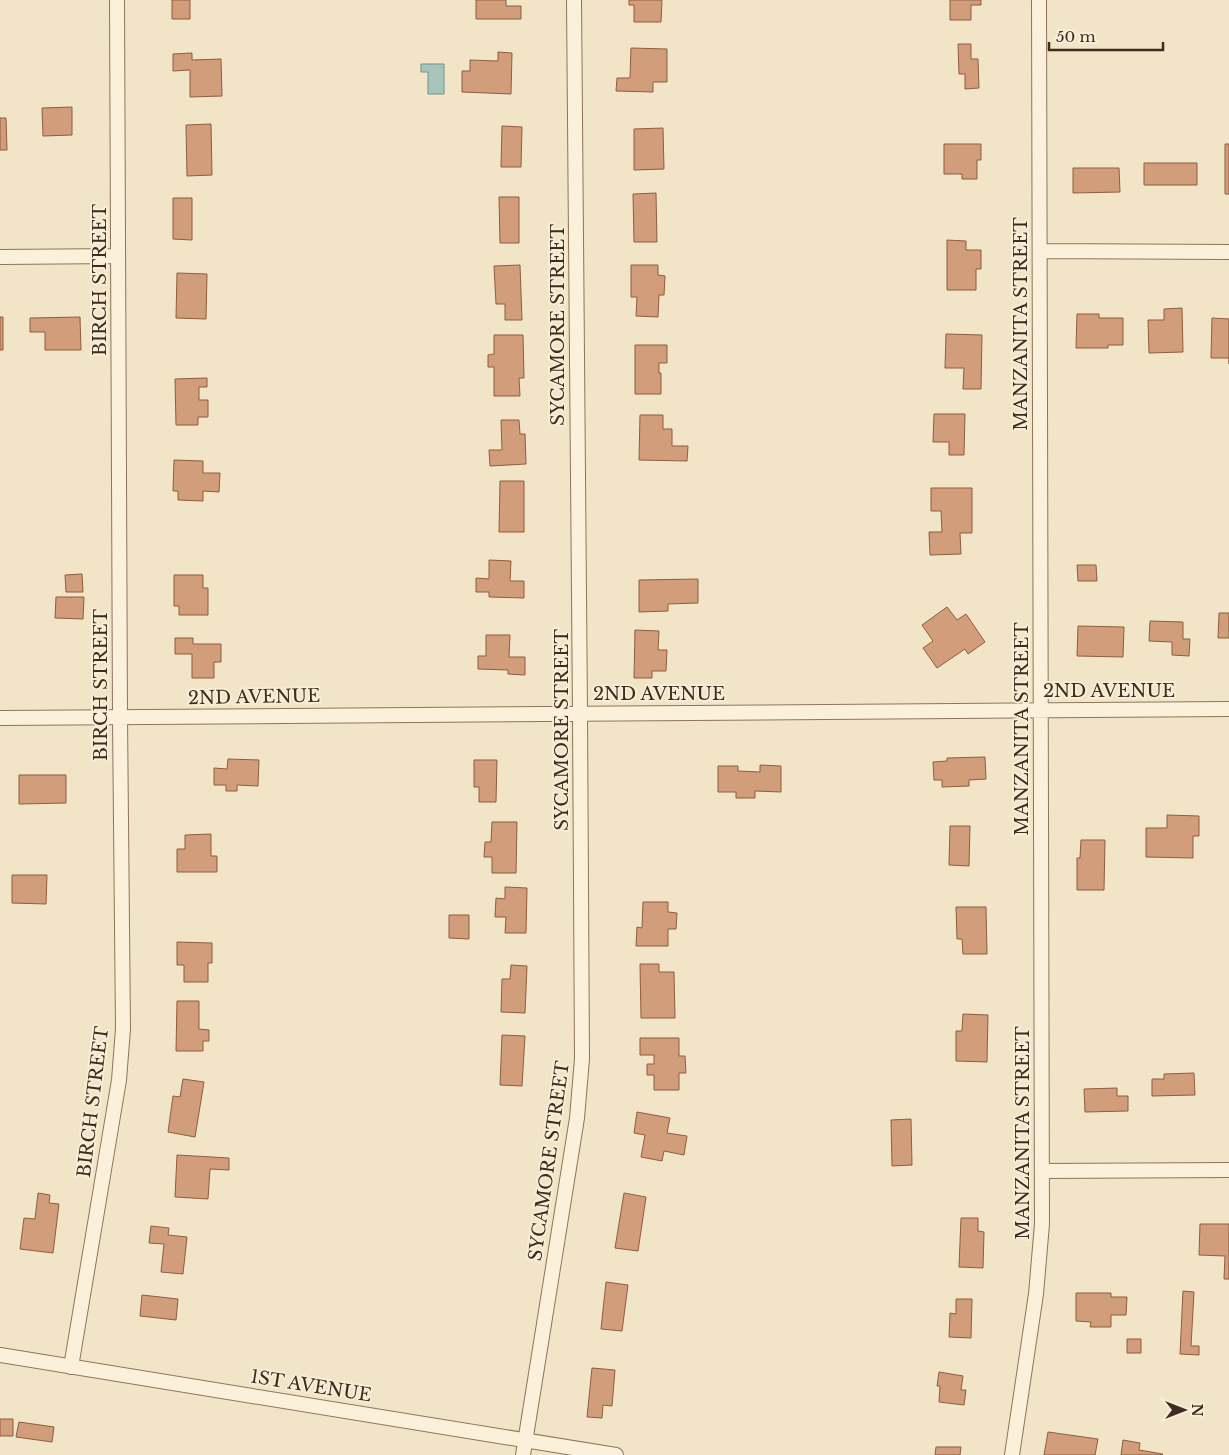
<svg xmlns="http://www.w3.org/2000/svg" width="1229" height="1455" font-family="'Libre Baskerville',serif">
  <rect width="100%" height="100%" fill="#f1e4c7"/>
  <path fill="#a8c5bc" stroke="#6e948a" d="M421,64h23v30h-16v-22h-7z"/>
  <path fill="#d19d7b" stroke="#8f5d3f" d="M172,0h18v19h-18z
    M476,0h30v6h15v13h-45z
    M629,0h33l-1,22h-27v-17h-5z
    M950,0h31v5h-10v15h-21z
    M958,44h13v15h7l1,29 -14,1v-15h-6z
    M631,48l36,1v33h-14v10l-37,-1 1,-13h13z
    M498,52l14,1 -1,41 -49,-2v-21h8v-11l28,1z
    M192,53v7l29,-1 1,37 -32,1v-27l-17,1v-17z
    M72,107v28l-29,1 -1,-28z
    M0,118h6l1,32h-7z
    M211,124l1,51 -25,1 -1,-51z
    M502,126l20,1 -1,40h-20z
    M663,128l1,41 -30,1v-41z
    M944,144h37v16h-4v19h-15v-5h-18z
    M1225,144h4v50h-4z
    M1144,163h53v22h-53z
    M1073,168h46l1,24 -47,1z
    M656,193l1,49h-23l-1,-48z
    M499,197h20v46h-19z
    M173,198h19v42l-19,-1z
    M947,240l19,1v9h15v19h-5v21h-29z
    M520,265l2,55h-17v-16h-9l-2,-38z
    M631,265h27v10l7,1 -1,19h-5l-1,22 -22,-1 1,-19h-6z
    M177,273l30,1 -1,45 -30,-1z
    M1182,308l1,44 -34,1 -1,-33h16v-11z
    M1077,314h22v4h24v27h-15v3h-32z
    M0,317h3v33h-3z
    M80,317l1,33h-36v-18h-15v-14z
    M1212,318l17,1v45v-6h-18z
    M946,334l36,1 -1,54h-18l1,-21h-19z
    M494,335h29l1,43h-5l1,18h-26v-29h-6v-12l6,-1z
    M635,345h32v18h-8v10h2v21h-26z
    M207,378v9h-8v13h9v17h-10v8h-22l-1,-46z
    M934,414h31l-1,41h-15v-13h-16z
    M640,415h23v14h9v17h16l-1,15 -48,-1z
    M501,420h18l1,14h5l1,30 -36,2 -1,-16h13z
    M174,460l29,1v12h17l-1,19 -16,-1v10l-25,-1v-9h-5z
    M500,481h24v51h-25z
    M931,488h41v45h-12l1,21 -31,1 -1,-23h13l-1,-21h-10z
    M489,560l22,1 -1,20h14v17l-35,-1v-5h-13v-14l13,1z
    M1077,565h19l1,16h-19z
    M82,574l1,18h-17l-1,-17z
    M174,575h29v13h5v27h-29v-9h-5z
    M698,579v24l-30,1v7l-29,1v-32z
    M56,597h28l-1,22 -28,-1z
    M947,607l10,13 9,-6 19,28 -17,12 -3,-5 -28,19 -14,-20 10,-7 -11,-16z
    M1219,613h10v25h-11z
    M1150,621l33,1v17h7l-1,17 -17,-1v-13l-23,-1z
    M1078,626l46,1 -1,30 -46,-1z
    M635,630l24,1 -1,19h9l-1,21h-14v7h-18z
    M486,635h24l-1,22h16v18l-17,-1v-4l-30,-1v-13h8z
    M175,638h18v6h28v18h-7v16h-22v-24h-17z
    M985,757l1,22 -17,1v6l-27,1v-7h-8l-1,-18 14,-1v-3z
    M228,759l31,1 -1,26 -21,-1v6h-11v-6h-12v-17l13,1z
    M474,760h23l-1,42h-17v-15h-5z
    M760,765l21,1v26l-26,-1v7h-19v-6h-18v-26h20v5l22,1z
    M19,775h47v28l-47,1z
    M1167,815l32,1v20h-6v22l-47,-1v-29h21z
    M492,822h25l-1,51h-24v-16h-8l1,-15h6z
    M950,826h20l-1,40 -20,-1z
    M211,834v22h6v16h-40v-23h8v-14z
    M1081,840h24l-1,50h-27v-32h3z
    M12,875h35l-1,29 -34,-1z
    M505,887l22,1 -1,45h-21l1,-16h-11l1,-19 9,1z
    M643,902h25v10l9,1 -1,16h-8v17h-32l1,-19 5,1z
    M956,907h30l1,47h-24l-1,-15h-5z
    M449,915h20v24l-20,-1z
    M177,942l35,1v20h-4v19h-24v-17h-7z
    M640,964h19v8h15l1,46h-34z
    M511,965l16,1 -2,47 -24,-1 1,-33h8z
    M177,1001h22v28l10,1v11h-6v10h-27z
    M963,1014l25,1 -1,47 -31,-1v-30h6z
    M502,1035l23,1 -3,50 -22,-1z
    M640,1038h39v18h6l1,17h-7v17h-25v-15h-7v-11h7v-9h-14z
    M1194,1073l1,22 -43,1v-17h12v-5z
    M183,1079l21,3 -9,55 -27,-5 5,-36 7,1z
    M1117,1088v8h11v15l-43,1 -1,-23z
    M637,1112l33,6 -3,15 20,3 -3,19 -20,-4 -2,10 -21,-4 4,-22 -11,-2z
    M911,1119l1,46 -20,1 -1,-46z
    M177,1155l52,3v12l-19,-1 -2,30 -33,-2z
    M38,1193l12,2 -1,8 10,1 -6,49 -33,-4 4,-31 11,1z
    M624,1193l22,4 -8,54 -23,-3z
    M961,1218h17v13l6,1 -1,36 -24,-1z
    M1200,1224h29v55h-5l1,-23 -26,-1z
    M151,1226l18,2 -1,7 19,2 -4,37 -22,-2 3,-28 -15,-1z
    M606,1282l22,3 -6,46 -21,-2z
    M1183,1291l11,1 -3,54h8v9l-19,-1z
    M1076,1293h35v4h16l-1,18h-15v12h-21l1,-5 -15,-1z
    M142,1295l36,4 -2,21 -36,-4z
    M956,1299h16l-1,39 -22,-1 1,-24 6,1z
    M1127,1339h14v14h-14z
    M592,1368l23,2 -3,36 -9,-1 -1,13 -15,-1z
    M939,1372l24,4 -2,14h5l-2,15 -25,-3 1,-16h-3z
    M0,1419h13v17h-13z
    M19,1422l35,5 -2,15 -36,-5z
    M1048,1432l50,7 -3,16h-51z
    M1123,1440l17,3 -1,7 24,4 -1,1h-41z
    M936,1447h25l-1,8h-25z"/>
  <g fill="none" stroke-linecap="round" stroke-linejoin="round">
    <g stroke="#8e755b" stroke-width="16">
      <path id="street" d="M1040,251l189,1
        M0,257l118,-1
        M0,718l1229,-9
        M1043,1171l186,-1
        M0,1355l616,100
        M71,1367l48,-287 4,-51 -3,-312 -3,-717
        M523,1455l54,-337 5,-59 -2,-346 -6,-713
        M1012,1455l24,-161 6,-70 -3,-1224"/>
    </g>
    <use href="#street" stroke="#fbf1db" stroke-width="14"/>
  </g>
  <g text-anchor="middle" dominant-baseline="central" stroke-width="4" stroke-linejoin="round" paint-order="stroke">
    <g font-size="18" fill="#3e2d1f" stroke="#f8eed7">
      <text transform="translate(100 280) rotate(-90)">BIRCH STREET</text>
      <text transform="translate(1021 324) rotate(-90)">MANZANITA STREET</text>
      <text transform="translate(558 325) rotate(-90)">SYCAMORE STREET</text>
      <text transform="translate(101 685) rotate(-90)">BIRCH STREET</text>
      <text x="1109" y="691">2ND AVENUE</text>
      <text x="659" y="694">2ND AVENUE</text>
      <text transform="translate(254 697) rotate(-1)">2ND AVENUE</text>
      <text transform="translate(1022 729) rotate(-90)">MANZANITA STREET</text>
      <text transform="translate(562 730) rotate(-90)">SYCAMORE STREET</text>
      <text transform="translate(93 1102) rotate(-83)">BIRCH STREET</text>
      <text transform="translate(1023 1133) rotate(-90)">MANZANITA STREET</text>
      <text transform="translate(549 1161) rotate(-82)">SYCAMORE STREET</text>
      <text transform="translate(311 1386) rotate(9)">1ST AVENUE</text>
    </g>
  </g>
  <g transform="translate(1184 1410) rotate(90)" stroke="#f8eed7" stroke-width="4" paint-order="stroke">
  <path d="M0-4L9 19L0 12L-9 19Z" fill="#3e2d1f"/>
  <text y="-8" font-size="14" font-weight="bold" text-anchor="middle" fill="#3e2d1f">N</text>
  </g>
  <path d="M1049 42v8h114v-8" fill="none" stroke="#3e2d1f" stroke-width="2.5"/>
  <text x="1056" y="42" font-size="15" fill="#3e2d1f" stroke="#f8eed7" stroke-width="4" paint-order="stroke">50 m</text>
</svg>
